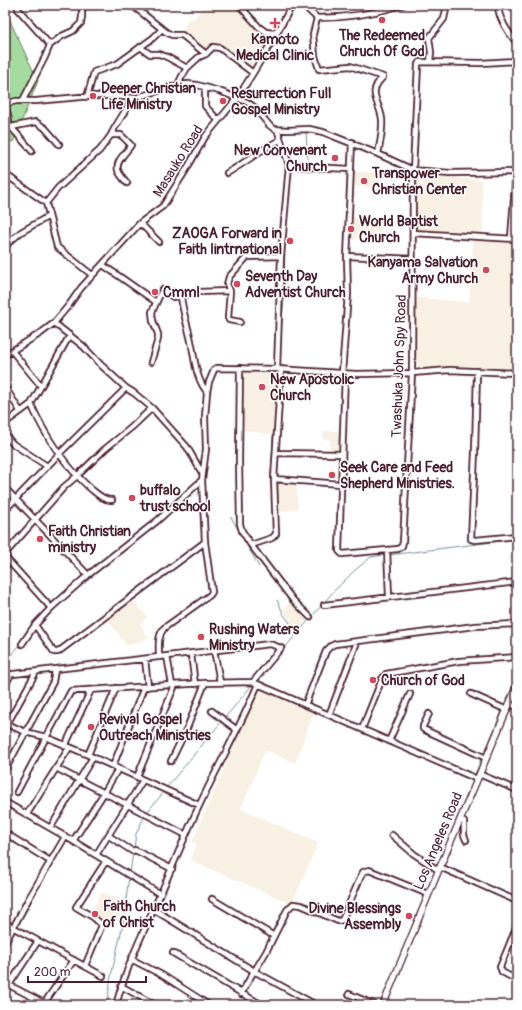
<svg xmlns="http://www.w3.org/2000/svg" width="522" height="1010" font-family="Pangolin,sans-serif">
  <rect width="100%" height="100%" fill="#fff"/>
  <filter id="ink" filterUnits="userSpaceOnUse"><feTurbulence type="fractalNoise" baseFrequency=".025" numOctaves="2"/><feDisplacementMap in="SourceGraphic" scale="8" xChannelSelector="R" yChannelSelector="G"/><feConvolveMatrix kernelMatrix="1 2 1 2 8 2 1 2 1" color-interpolation-filters="sRGB"/></filter>
  <g filter="url(#ink)">
    <path fill="#f8f0e2" d="M204,5h35l36,33 -22,32 -40,-22 -6,6 -25,-20 4,-12 5,-4 3,1z
      M351,172h30l-1,15 -29,-1z
      M416,175l66,5 1,54 -3,1 -66,-3z
      M350,218h31l-1,17h-7v4l-24,-1z
      M473,239l44,2v128l-54,-1 -42,1 -7,-14 2,-57 53,4z
      M241,373l39,1 -4,61 -39,-6z
      M324,431h15l-1,23h-9l1,-14 -7,-1z
      M278,480l18,2 2,26 -21,5z
      M132,599l15,18 -7,7 8,14 -21,8 -20,-27z
      M291,601l18,17 -12,12 -5,-5 -8,-14z
      M259,689l55,23 -19,51 -30,-13 -24,59 77,34 -26,61 -102,-44 7,-16 -5,-2z
      M101,892l23,10 -4,15 -6,-3 -7,12 -17,-9z"/>
    <path fill="#a4db9f" stroke="#777d65" d="M5,10l33,71 -25,61 -8,-1z"/>
    <g fill="none" stroke-linecap="round" stroke-linejoin="round">
      <path stroke="#718f9d" stroke-width="1" d="M300,164l8,-1 -2,-30
        M348,167l1,-19
        M291,170l-6,63 -1,66 -3,31 -1,36 57,5
        M348,193v-22
        M318,374l16,1
        M281,398l4,-27
        M277,477v-16
        M277,481v21
        M273,508l-2,-31 2,-40
        M231,517l28,50
        M274,539l3,-1v-3
        M389,555l128,-16
        M277,600l7,15 14,19
        M25,636l13,-18 5,-5
        M5,662l15,-17
        M271,664l62,-72 21,-21 17,-14 14,-2
        M513,703l4,-9
        M503,707l14,-30
        M507,716l4,-10
        M224,719l29,-35
        M484,754l18,-43
        M475,775l6,-16
        M167,787l55,-66
        M147,812l17,-20
        M134,848l2,-14 9,-19
        M130,873l3,-21
        M107,1005l4,-29 12,-52 6,-48
        M386,1005l15,-36"/>
      <g stroke="#4a1f2b" stroke-width="8">
        <path id="minor" d="M132,5l34,27 6,3h10l24,19
          M239,5l20,22 7,5 8,1 4,-4
          M303,5l14,13c31,0 56,-4 85,-13
          M498,5c0,13 11,29 19,38
          M18,9l32,36
          M317,18l-4,16 2,22 4,13 31,-3 33,11c-17,16 -3,25 -1,42 1,12 -2,24 -4,35
          M140,47l10,7h9l8,3 20,11
          M430,62l1,-10 -2,-14 15,-19 3,-14
          M178,85l3,-7 6,-10 12,-11 7,-3 7,-7 7,1 33,25
          M205,87v19l13,14
          M87,97l7,-25 23,-8 36,-26 9,-9
          M23,100l22,-43 5,-12 12,-9 11,-5 8,-8 1,-6v-12
          M5,102l4,19 -4,8
          M5,104l11,-3h20l55,-5h22l22,2 43,-13 10,-1 9,1 22,6 28,11 7,5 15,18 5,4 13,1 22,-1 14,3 55,22 35,16 37,3 67,-1
          M7,126l4,1 25,-5 9,6 14,16
          M11,127l21,24
          M277,129l12,36 -8,91 -4,113
          M111,135h10l10,10c-4,7 -16,16 -13,25 1,4 6,9 9,13
          M289,165l21,2 41,2
          M227,173c18,-10 34,-24 53,-33
          M5,174l41,29 11,44 35,28
          M46,203l12,-15 42,-38 11,-15 3,-6 19,-31
          M140,223l19,19
          M413,233l104,6
          M511,238l5,-66
          M5,246l16,-14 28,-16
          M347,256l66,3
          M103,265l53,37
          M181,295c1,16 7,31 10,46 4,18 4,36 16,51
          M240,322l-11,-2 -1,-2 2,-27 -3,-7 2,-7 18,-20 34,-1
          M54,323l29,23 18,19 25,23 8,5 18,15 35,39 15,26
          M12,351l29,35
          M5,355l36,-22 13,-10 15,-18 12,-17 59,-65 23,-17 23,-36 19,-33 33,-40 15,-24 23,-38 16,-30
          M151,362l7,-23v-5l-5,-13 -1,-9 10,-22 11,7 25,-5 32,-1
          M240,368l-1,92 1,64 2,7 9,14 21,-7 4,-4 -2,-55 7,-110
          M477,371l-2,81 -4,87 4,1 42,-4
          M342,373l6,-79 -1,-36 5,-116
          M345,373l-6,178 3,3 56,-5 4,-3 1,-4 9,-169 1,-203 5,-106 2,-2 61,1 36,-2
          M5,387l15,24
          M31,404c14,32 34,62 60,85 5,4 13,12 21,11
          M5,423l26,-19 39,-69
          M5,435l8,9 34,22
          M276,453l66,1
          M274,479l67,5
          M5,488l83,87
          M5,510l54,-56 67,-66
          M251,545l42,55 17,17
          M387,550l2,46
          M5,554l59,-67 13,-11 28,-27 27,-22 20,-19
          M5,557l46,51
          M324,605l193,-23
          M35,625l19,27h4l147,-110
          M22,644l13,-19 16,-17 37,-33 69,-54 45,-41 4,-31 -1,-32 2,-25 2,-10 5,-12 2,-2 61,1 79,5 56,-1 38,-3 67,3
          M214,650l6,32
          M191,654l4,30
          M167,656l5,29
          M159,657c0,-10 -2,-20 5,-29l46,-33 2,-3 -7,-50 -3,-62
          M145,659l3,28
          M5,675l265,-31 11,4 -28,34
          M5,686l6,-12
          M471,694l36,16
          M509,704l8,3
          M305,705l21,-54 5,-5 4,-2 140,-18 42,-2
          M212,711l25,19
          M429,714l-6,12v3l63,29
          M329,715l28,-73
          M5,723l20,9 21,5 40,17 113,51
          M5,728l31,-56
          M362,729l20,-50 4,-5 73,-13 58,-4
          M389,741l21,-47
          M65,746l26,-56
          M88,755l28,-67
          M171,761l16,-33 18,-45
          M113,766l31,-79
          M56,768l130,67
          M5,770l48,-88 2,-12
          M479,774l38,16
          M137,777l38,-92
          M17,792l54,-101 134,-8 48,-1 224,97
          M5,802l68,39 87,53
          M27,814l42,-66
          M460,820l4,2v13l2,5
          M49,827h2l42,-70
          M5,833l45,28
          M392,835l22,19 24,16
          M109,836l23,15 3,-1 4,2 33,17
          M73,841l31,-48 14,-24
          M96,855l47,-75
          M440,867l77,34
          M212,899l62,37
          M153,909l101,62 62,34
          M5,923l98,53
          M517,926l-17,41 2,5 15,8
          M511,940l6,4
          M5,943l24,-45 36,-61
          M173,953l89,52
          M131,959l31,16 47,30
          M85,966l17,-41 -9,-8 -17,-10 30,-46
          M5,983l35,18 13,4
          M9,985l29,-44
          M121,986l34,19
          M241,994l13,-23 3,-4 9,-15 21,-42 6,-6 8,1 37,16 4,-1 19,-44 2,-4 6,-2 59,24
          M349,994l26,11
          M45,1002l29,-42
          M116,1005c11,-40 28,-75 45,-112 13,-30 25,-60 39,-89 19,-40 41,-79 58,-120"/>
      </g>
      <g stroke="#4a1f2b" stroke-width="8">
        <path id="major" d="M383,1005l57,-138 77,-181"/>
      </g>
      <use href="#minor" stroke="#fff" stroke-width="4.5"/>
      <use href="#major" stroke="#fff" stroke-width="5.5"/>
    </g>
  </g>
  <g fill="#d1495b" stroke="#fff" stroke-width="1.5">
    <circle cx="382" cy="20" r="4"/>
    <path d="M273 17h4v4h4v4h-4v4h-4v-4h-4v-4h4z"/>
    <circle cx="93" cy="96" r="4"/>
    <circle cx="223" cy="101" r="4"/>
    <circle cx="335" cy="158" r="4"/>
    <circle cx="364" cy="181" r="4"/>
    <circle cx="351" cy="229" r="4"/>
    <circle cx="290" cy="241" r="4"/>
    <circle cx="486" cy="270" r="4"/>
    <circle cx="237" cy="284" r="4"/>
    <circle cx="155" cy="292" r="4"/>
    <circle cx="262" cy="387" r="4"/>
    <circle cx="332" cy="475" r="4"/>
    <circle cx="132" cy="498" r="4"/>
    <circle cx="40" cy="539" r="4"/>
    <circle cx="201" cy="637" r="4"/>
    <circle cx="373" cy="680" r="4"/>
    <circle cx="91" cy="727" r="4"/>
    <circle cx="95" cy="914" r="4"/>
    <circle cx="409" cy="916" r="4"/>
  </g>
  <g text-anchor="middle" dominant-baseline="central" stroke-width="3" stroke-linejoin="round" paint-order="stroke">
    <g font-size="14" font-weight="bold" fill="#4a1f2b" stroke="#fff" text-anchor="start">
      <text x="382" y="35" text-anchor="middle">The Redeemed<tspan x="382" dy="16">Chruch Of God</tspan></text>
      <text x="275" y="39" text-anchor="middle">Kamoto<tspan x="275" dy="16">Medical Clinic</tspan></text>
      <text x="101" y="88">Deeper Christian<tspan x="101" dy="16">Life Ministry</tspan></text>
      <text x="231" y="93">Resurrection Full<tspan x="231" dy="16">Gospel Ministry</tspan></text>
      <text x="327" y="150" text-anchor="end">New Convenant<tspan x="327" dy="16">Church</tspan></text>
      <text x="372" y="173">Transpower<tspan x="372" dy="16">Christian Center</tspan></text>
      <text x="359" y="221">World Baptist<tspan x="359" dy="16">Church</tspan></text>
      <text x="282" y="233" text-anchor="end">ZAOGA Forward in<tspan x="282" dy="16">Faith Iintrnational</tspan></text>
      <text x="478" y="262" text-anchor="end">Kanyama Salvation<tspan x="478" dy="16">Army Church</tspan></text>
      <text x="245" y="276">Seventh Day<tspan x="245" dy="16">Adventist Church</tspan></text>
      <text x="163" y="292">Cmml</text>
      <text x="270" y="379">New Apostolic<tspan x="270" dy="16">Church</tspan></text>
      <text x="340" y="467">Seek Care and Feed<tspan x="340" dy="16">Shepherd Ministries.</tspan></text>
      <text x="140" y="490">buffalo<tspan x="140" dy="16">trust school</tspan></text>
      <text x="48" y="531">Faith Christian<tspan x="48" dy="16">ministry</tspan></text>
      <text x="209" y="629">Rushing Waters<tspan x="209" dy="16">Ministry</tspan></text>
      <text x="381" y="680">Church of God</text>
      <text x="99" y="719">Revival Gospel<tspan x="99" dy="16">Outreach Ministries</tspan></text>
      <text x="103" y="906">Faith Church<tspan x="103" dy="16">of Christ</tspan></text>
      <text x="401" y="908" text-anchor="end">Divine Blessings<tspan x="401" dy="16">Assembly</tspan></text>
    </g>
    <g font-size="14" fill="#4a1f2b" stroke="#fff">
      <text transform="translate(178 161) rotate(-58)">Masauko Road</text>
      <text transform="translate(399 366) rotate(-88)">Twashuka John Spy Road</text>
      <text transform="translate(438 841) rotate(-67)">Los Angeles Road</text>
    </g>
  </g>
  <rect width="522" height="1010" fill="none" stroke="#fff" stroke-width="20"/>
  <rect x="10" y="10" width="502" height="990" fill="none" stroke="#4a1f2b" stroke-width="1.5" filter="url(#ink)"/>
  <path d="M28 976v6h118v-6" fill="none" stroke="#4a1f2b" stroke-width="2"/>
  <text x="34" y="976" font-size="12" fill="#4a1f2b" stroke="#ffffff" stroke-width="3" paint-order="stroke">200 m</text>
</svg>
